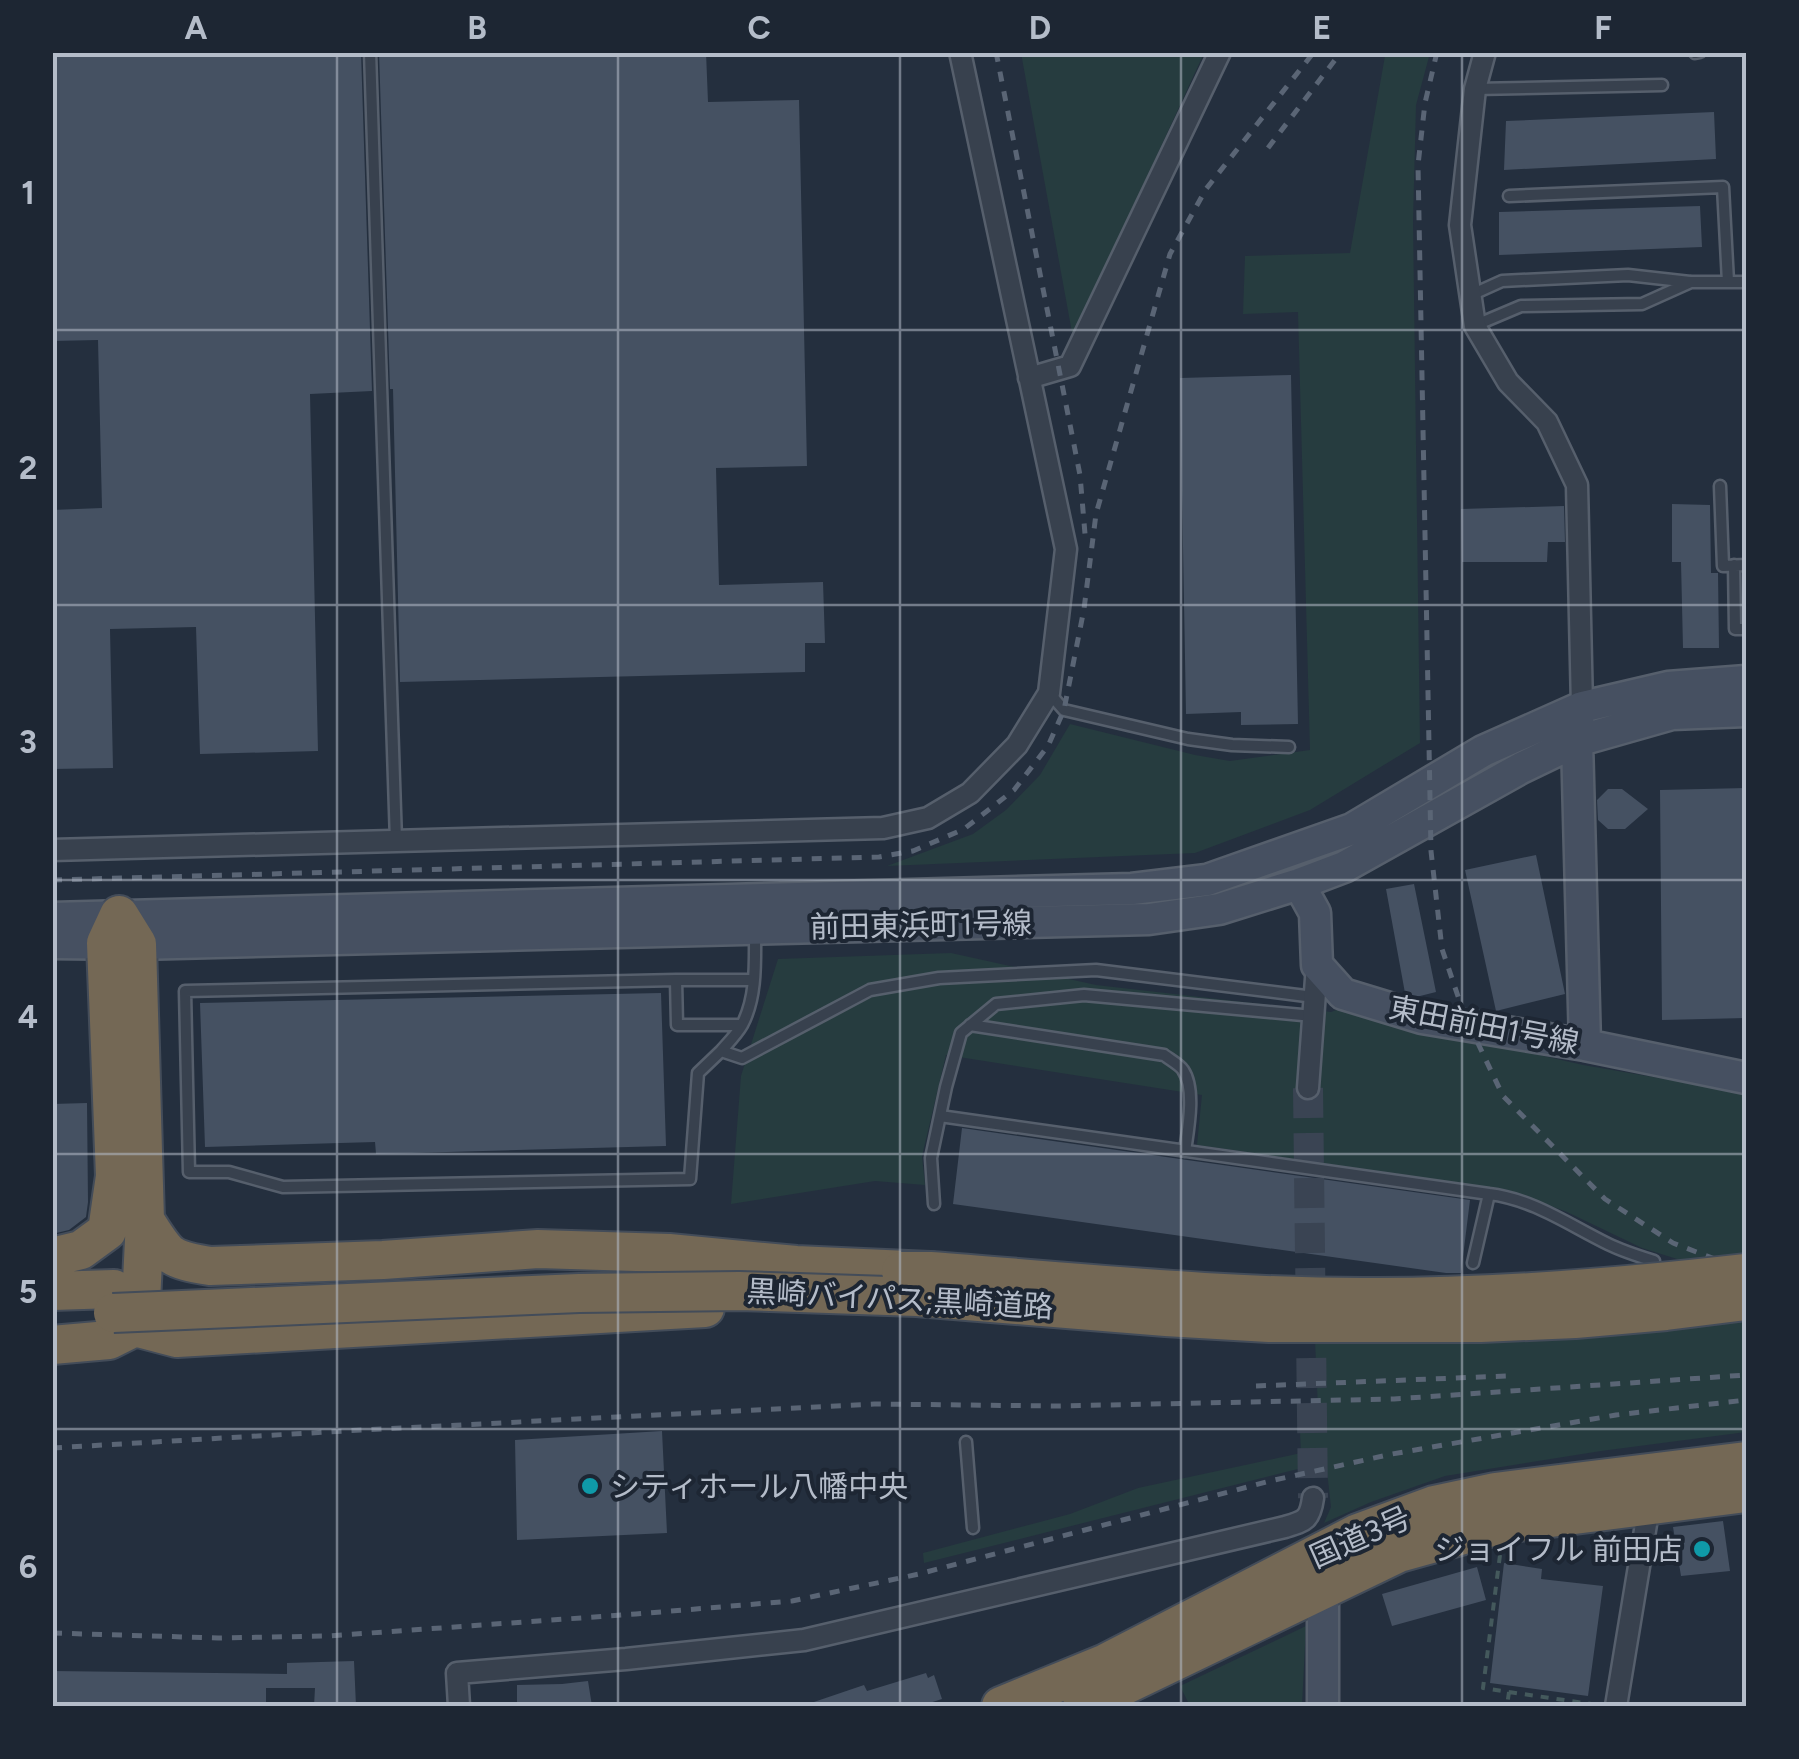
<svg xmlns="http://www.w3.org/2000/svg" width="1799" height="1759" font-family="Figtree,'Noto Sans JP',sans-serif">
  <rect width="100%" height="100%" fill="#242f3e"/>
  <path fill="#263c3f" d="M1021,53h183l-131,285z
    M1381,53h49l-14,52 -3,116 7,522 -110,67 -115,43 -308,13 86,-32 33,-24 34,-35 30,-51 125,31 35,6 80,-11 -12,-438 -55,2 2,-58 105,-3 35,-197z
    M951,953l145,32 235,27 8,-3 244,56 163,28v339l-145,19 -156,25 -74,26 -47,21 7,-16 -5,-45 -402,101 -1,-10 147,-39 68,-26 163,-35 -2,-43 19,-1 -3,-69 378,-76 -51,-16 -75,-36 -59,-22 -311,-45 5,-50 -256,-40 -24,101 3,29 -50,-4 -144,23 10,-128 37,-117z
    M1306,1626l-4,80h-112l-10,-20z"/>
  <path fill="#455162" d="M52,52h309l11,339 -62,3 8,357 -118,3 -4,-127 -86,2 3,139 -61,1v-259l50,-2 -4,-168 -46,1z
    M379,52h327l2,50 91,-2 8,366 -91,2 3,117 104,-3 2,61h-20v29l-405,10 -7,-293h-3z
    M1714,112l2,47 -212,11 2,-49z
    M1700,206l2,41 -203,8v-43z
    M1291,375l7,349 -57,1v-13l-55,2 -6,-336z
    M1672,504l38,1 1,68h7l1,75h-36l-2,-86h-9z
    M1564,506l1,36h-17l-1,20h-85l-1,-53z
    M1746,788v230l-84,2 -2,-230z
    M1608,789h14l26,20 -23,20h-17l-10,-9 -1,-20z
    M1536,855l29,139 -69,17 -31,-141z
    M1414,884l22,108 -20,5 -11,-4 -19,-104z
    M661,993l5,153 -290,8 -1,-12 -170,5 -5,-144z
    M87,1103l1,99 -2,15 -17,13 -17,4v-130z
    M962,1128l508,72 -9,73h-15l-493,-69z
    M662,1431l5,102 -150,7 -2,-100z
    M1723,1521l7,50 -49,5 -8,-49z
    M1504,1563l38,6 -1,10 62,7 -15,110 -98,-13z
    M1477,1567l9,33 -94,26 -10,-32z
    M354,1661l2,45h-42l1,-18h-49v18h-214v-35l235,3v-11z
    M926,1673l2,5 6,-3 8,24 -22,7h-111l-1,-2 56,-19 3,6z
    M588,1681l4,25h-75v-21l45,-1z"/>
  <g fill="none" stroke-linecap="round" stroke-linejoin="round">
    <path stroke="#3a4453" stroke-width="30" stroke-dasharray="30 15" stroke-linecap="butt" d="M1308,1088l5,410"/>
    <g stroke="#565f6c" stroke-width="15">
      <path id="lane" d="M370,52l26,789
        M1695,53l5,-1
        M1475,89l187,-4
        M1509,196l214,-9 5,95
        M1471,295l31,-14 126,-6 62,7
        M1476,325l45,-19 121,-2 49,-22h55
        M1720,486l3,80 23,-1
        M1734,565l1,64h11
        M1050,694l14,16 124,29 44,6 57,2
        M755,931c0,30 2,66 -13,94 -5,9 -14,18 -21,26l21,7 128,-68 69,-12 157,-8 218,27
        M676,980l-491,11 4,181h40l54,15 407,-8 8,-106 23,-22
        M742,1025h-65l-1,-45h78
        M970,1025l194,30c5,4 16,10 19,15 13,19 5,60 2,81
        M940,1116l549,78 -16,69
        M1489,1194c44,5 80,31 119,50 14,7 30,12 46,17
        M934,1204l-3,-46 15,-71 15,-54 35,-29 88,-9 229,21
        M966,1442l7,86"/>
    </g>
    <g stroke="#565f6c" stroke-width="25">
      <path id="street" d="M1485,52l-10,37 -15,136 15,101 33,56 39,40 30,63 5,222
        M1029,378l41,-12 150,-314
        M52,850l831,-22 45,-10 42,-25 47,-48 32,-52 17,-144 -106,-497
        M1308,1088l9,-123
        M459,1706l-2,-33 169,-14 178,-19 481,-113c20,-6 25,-7 28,-29
        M1616,1706l33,-200"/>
    </g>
    <g stroke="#565f6c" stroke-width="35">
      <path id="secondary" d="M1579,725l-2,16 8,304
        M1299,884l16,29 2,52 26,29 79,24 163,27 161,33
        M52,918l1080,-29 75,-9 145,-51 131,-78 99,-44 86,-20 78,-6
        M52,943l85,1 1012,-25 70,-10 80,-25 45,-17 177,-99 56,-27 95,-27 74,-3
        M1323,1706v-114"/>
    </g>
    <g stroke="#434c59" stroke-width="42">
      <path id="highway" d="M119,915l18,29 8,276 -4,82 -6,25
        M145,1220c23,36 22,39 65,46l173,-6 155,-11 131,4 127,12 134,6
        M52,1257l29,-7 26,-19 8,-55 -9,-233 13,-28
        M52,1291l62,-2
        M52,1345l57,-5 26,-13 42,11 528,-30
        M1001,1706l105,-43 252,-130 76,-28 61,-13 251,-31
        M1082,1706l317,-153 104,-29 243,-31"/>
    </g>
    <path stroke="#44595c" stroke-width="4" stroke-dasharray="8 8" stroke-linecap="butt" d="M1500,1555l-17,133 26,4 -2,14
      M1509,1692l89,13"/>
    <use href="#lane" stroke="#38414e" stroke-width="10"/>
    <use href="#street" stroke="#38414e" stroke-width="20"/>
    <use href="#secondary" stroke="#465061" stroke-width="30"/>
    <use href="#highway" stroke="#746855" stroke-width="38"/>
    <path stroke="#5a6575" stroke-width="5" stroke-dasharray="10 10" stroke-linecap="butt" d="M996,52l84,423 5,59
      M1437,52l-12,51 -7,62 13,686 11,98 22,65 39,82 102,103 68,44 73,28
      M1268,148l73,-96
      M52,880l827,-23 34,-6 51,-22 50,-39 34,-44 16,-36 20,-101 12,-95 74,-260 36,-65 108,-137
      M1256,1386l250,-10
      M52,1448l309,-18 513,-26 183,2 337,-7 352,-24
      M52,1633l166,5 110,-2 308,-22 156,-13 127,-27 351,-93 122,-27 224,-39 130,-15"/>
    <g stroke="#434c59" stroke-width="42" stroke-linecap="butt">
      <path id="highway-bridge" d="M901,1271h29c149,11 297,27 446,26 124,0 247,-10 370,-24
        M113,1313l466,-20 160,-2 178,6 249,20 103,6h212l94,-4 91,-8 80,-10"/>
    </g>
    <use href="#highway-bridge" stroke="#746855" stroke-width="38"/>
  </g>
  <path fill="none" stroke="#b4bcc9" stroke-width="2.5" stroke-opacity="0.55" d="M337,52v1654M618,52v1654M900,52v1654M1181,52v1654M1462,52v1654M52,330h1694M52,605h1694M52,880h1694M52,1154h1694M52,1429h1694"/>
  <g fill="#0f9aa8" stroke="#1d2633" stroke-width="4">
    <circle cx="590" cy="1486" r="10"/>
    <circle cx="1702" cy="1549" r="10"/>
  </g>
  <g text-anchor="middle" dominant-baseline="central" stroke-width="8" stroke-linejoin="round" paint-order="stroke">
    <g font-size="30" fill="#b4bcc9" stroke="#1d2633">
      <text transform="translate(921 925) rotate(-1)">前田東浜町1号線</text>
      <text transform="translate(1484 1025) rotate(11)">東田前田1号線</text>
      <text transform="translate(900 1299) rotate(3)">黒崎バイパス;黒崎道路</text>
      <text transform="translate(1360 1537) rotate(-24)">国道3号</text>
    </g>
    <g font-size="30" fill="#b4bcc9" stroke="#1d2633" text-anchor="start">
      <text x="610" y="1486">シティホール八幡中央</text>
      <text x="1682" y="1549" text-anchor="end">ジョイフル 前田店</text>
    </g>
  </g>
  <rect width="1799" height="1759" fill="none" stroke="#1d2633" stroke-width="110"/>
  <rect x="55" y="55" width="1689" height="1649" fill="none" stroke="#b4bcc9" stroke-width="4"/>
  <g font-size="32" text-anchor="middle" font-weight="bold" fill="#b4bcc9">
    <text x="196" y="39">A</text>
    <text x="477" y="39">B</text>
    <text x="759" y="39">C</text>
    <text x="1040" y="39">D</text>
    <text x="1322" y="39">E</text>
    <text x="1603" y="39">F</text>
    <text x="28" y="204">1</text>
    <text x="28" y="479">2</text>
    <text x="28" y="753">3</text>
    <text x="28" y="1028">4</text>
    <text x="28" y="1303">5</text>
    <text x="28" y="1578">6</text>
  </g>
</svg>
